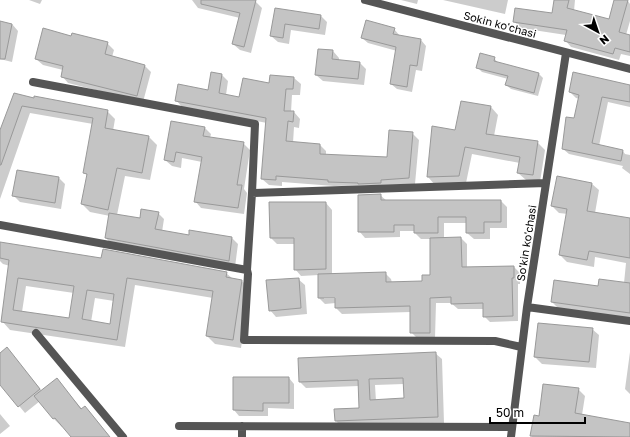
<svg xmlns="http://www.w3.org/2000/svg" width="630" height="437" font-family="'Golos Text',sans-serif">
  <rect width="100%" height="100%" fill="#fff"/>
  <path fill="#0003" fill-rule="evenodd" d="M29,0h13l-2,4z
    M192,0h58l5,1 7,7 -11,45 -11,-3 -7,-6 7,-26 -42,-10z
    M401,0h17l-1,4z
    M443,0h65l-3,14z
    M555,0h20l-1,11 36,10 5,-21 13,1 2,3v17l-4,14 4,1v20l-9,-2 -2,6 -48,-13 -6,-7 1,-5 -46,-7 -6,-7 39,-7z
    M276,9l45,7 6,6 -2,13 -34,-5 -2,14 -11,-2 -7,-6z
    M0,22l12,2 6,7 -6,31 -12,-3z
    M394,29l6,7 21,4 5,6 -4,25 -6,-1 -4,22 -15,-3 -6,-5 6,-33 -29,-8 -6,-5z
    M107,43l7,7 -2,7 33,9 6,6 -8,30 -75,-19 -6,-7 1,-6 -20,-5 -7,-6z
    M333,51l6,7v3l21,2 6,6 -2,16 -41,-4 -7,-6z
    M494,58l4,5 41,11 4,4 -5,18 -27,-7 -5,-4 2,-6 -26,-7 -5,-5z
    M212,73l10,2 6,6 -2,14 14,3 30,-14v-8l24,2 7,6 -1,11h-8l-1,17h3l6,7 -1,9 -5,-1 -1,16 27,2 6,6v5l62,2 24,-25 7,7 -4,44 -81,2 -52,-4v4l-13,-1 -7,-6 5,-56 -85,-16 -6,-7 32,-9z
    M630,86v21l-22,-5 -9,44 24,5 2,3 5,1v19l-8,-6 1,-2 -54,-12 -6,-5 12,-29 5,-21 -4,-1 -6,-6z
    M15,94l20,5 72,12 8,8 -2,12 36,6 8,8 -7,35 -25,-4 -8,39 24,4 17,-6 6,6 -2,13 27,4 1,-5 42,7 6,6 -3,23 -123,-22 -6,-7 4,-22 -20,-4 -8,-8 6,-28 -4,-4 9,-48 -63,-11 -30,86v-66z
    M462,102l29,5 7,8 -4,21 43,6 8,8 -5,32 -14,-2 -8,-7 2,-10 -48,-9 -6,29 -31,2 -7,-8 5,-50 23,4z
    M205,128l6,6 -1,4 33,5 7,7 -6,39 3,4 -3,21 -43,-6 -6,-7 7,-39 -20,-4 -1,10 -9,-2 -7,-6z
    M59,178l6,6 -4,25 -41,-7 -7,-7z
    M592,184l7,6 -4,23 35,6v100l-71,-10 -7,-7 47,-15 25,-4 2,-20 -31,-6 -1,10 -27,-5 -7,-7 8,-41 -9,-1 -7,-7z
    M380,195l7,6h114l6,6v21h-17v11h-16l-7,-6v-10h-23v16l17,-1 6,6v24l47,-1 6,6v11h-2v37l-28,1 -6,-6v-7h-26l-7,-6h-15l-1,35h-18l-6,-6v-20l-69,2 -6,-6v-5l-11,1 -6,-6v-23l-18,1 -6,-7v-25h-18l-6,-6 55,-35 6,7v65l53,-2 6,6 1,4 31,-1 8,-6v-37h-10l-6,-6v-2h-15v6l-35,1 -6,-7zM324,297h16v2h-16z
    M0,243l102,16 124,14 7,6 9,2 8,8 -9,59 -26,-4 -8,-8 6,-38 -78,-13 -10,62 -115,-17 -8,-9 8,-55 -7,-2 -3,-3zM26,286l48,7 -4,26 -48,-7zM95,298l19,3 -4,24 -19,-3z
    M298,279l7,6 2,29 -31,3 -6,-7z
    M592,329l7,6 -3,33 -54,-4 -7,-7z
    M7,349l35,42 14,-12 26,30 10,6 18,22h-38l-9,-11 -1,1 -8,-8 -14,-18 -15,12 -25,-30v-29z
    M630,352v42l-5,-5z
    M435,353l7,6 2,64 -102,4 -6,-6 24,-12 -1,-23 -53,2 -6,-6zM404,384l1,15 -29,2 -1,-16z
    M289,378l5,6v25l-26,-1v8h-29l-5,-6z
    M578,389l7,7 -3,19 48,9v13h-98l-1,-1 9,-19z
    M0,414l10,12 -10,8z"/>
  <path fill="#c4c4c4" stroke="#999" fill-rule="evenodd" d="M201,0h55l-12,47 -12,-3 8,-31 -39,-9z
    M554,0h15l-2,8 42,11 5,-19h14l-9,32 11,3v17l-15,-4 -2,6 -49,-13 3,-11 -54,-8 2,-14 37,5z
    M275,8l46,7 -2,14 -34,-5 -2,14 -13,-2z
    M366,20l29,8 -2,6 28,5 -4,27 -7,-1 -3,22 -17,-3 6,-37 -35,-9z
    M0,21l12,3 -7,35h-5z
    M43,28l28,8 1,-3 36,9 -3,12 40,11 -8,31 -76,-19 2,-11 -28,-7z
    M318,49l15,1 -1,9 28,3 -2,17 -43,-4z
    M480,53l15,4 -1,4 45,12 -5,20 -29,-8 3,-9 -32,-8z
    M211,72l11,2 -3,19 20,4 4,-19 26,5 1,-8 24,2 -1,12h-7l-2,22h10l-1,11 -5,-1 -2,20 34,3v10l67,3 2,-27 24,2 -4,46 -28,2v3l-23,1v-1l-30,-1v-2l-52,-4v4l-15,-1 5,-61 -91,-17 3,-17 30,6z
    M573,72l57,13v17l-28,-5 -10,46 31,7 -2,11 -59,-12 4,-32 8,1 5,-23 -10,-3z
    M14,93l20,5v-2l74,14 -3,18 44,8 -7,37 -25,-5 -9,42 -27,-6 6,-30 -4,-1 10,-55 -71,-12 -21,59h-1v-35z
    M461,101l30,5 -5,28 52,7 -5,34 -16,-2 3,-16 -55,-10 -6,29 -32,1 5,-51 23,4z
    M171,121l34,6 -2,9 41,6 -7,43h5l-4,23 -44,-6 8,-45 -26,-5 -2,10 -10,-2z
    M17,170l42,7 -4,26 -43,-7z
    M557,176l35,7 -5,28 43,7v40l-41,-7 -2,9 -28,-5 8,-46 -16,-3z
    M381,194v6h120v22h-17v11h-18v-16h-28v16h-24v-8h-20v7h-36v-37z
    M269,202h57v67l-32,1v-32h-24z
    M141,209l18,3 -4,17 34,6v-5l43,7 -3,24 -124,-23 4,-25 31,5z
    M461,237l1,30 52,-1v12h-2l1,38 -30,1v-14l-32,1v-7l-21,1v35h-20v-27l-75,2v-10h-17v-24l68,-2v10l36,-1v-6h8v-37z
    M0,242l101,16 2,-9 124,23 -1,5 16,3 -9,60 -27,-4 7,-45 -86,-13 -10,62 -116,-18 8,-62 -9,-2zM18,278l56,8 -5,32 -56,-8zM87,290l27,4 -4,30 -28,-5z
    M299,278l2,30 -32,3 -3,-31z
    M599,279l31,4v30l-79,-11 3,-22 44,6z
    M538,323l55,5 -4,34 -55,-5z
    M7,347l33,42 -22,18 -18,-22v-32z
    M436,352l2,65 -103,4 -1,-12 25,-1 -1,-28 -59,2 -1,-24zM403,378l1,20 -34,2 -1,-21z
    M233,377h56v26h-26v8l-30,-1z
    M57,378l24,31 4,-3 25,31h-39l-16,-19 -2,1 -19,-23z
    M543,384l36,4 -4,25 55,10v14l-100,-1 4,-21 5,1z"/>
  <g fill="none" stroke-linecap="round" stroke-linejoin="round">
    <path stroke="#555" stroke-width="8" d="M252,193l294,-10
      M0,225l247,45 5,-77 3,-69 -222,-42
      M247,270l1,4 -4,66 251,1 26,6
      M527,307l103,14
      M36,333l87,104
      M179,426l333,1
      M242,426v11
      M511,437l16,-130 39,-254"/>
    <path stroke="#555" stroke-width="8" d="M365,0l265,69"/>
  </g>
  <g text-anchor="middle" dominant-baseline="central" stroke-width="3" stroke-linejoin="round" paint-order="stroke">
    <g font-size="11" fill="#000" stroke="#fff">
      <text transform="translate(500 24) rotate(15)">Sokin ko'chasi</text>
      <text transform="translate(526 243) rotate(-81)">So'kin ko'chasi</text>
    </g>
  </g>
  <g transform="translate(598 32) rotate(140)" stroke="#ffffff" stroke-width="3" paint-order="stroke">
  <path d="M0-3L7 15L0 10L-7 15Z" fill="#000000"/>
  <text y="-6" font-size="11" font-weight="bold" text-anchor="middle" fill="#000000">N</text>
  </g>
  <path d="M490 417v6h95v-6" fill="none" stroke="#000000" stroke-width="2"/>
  <text x="496" y="417" font-size="12" fill="#000000" stroke="#ffffff" stroke-width="3" paint-order="stroke">50 m</text>
</svg>
